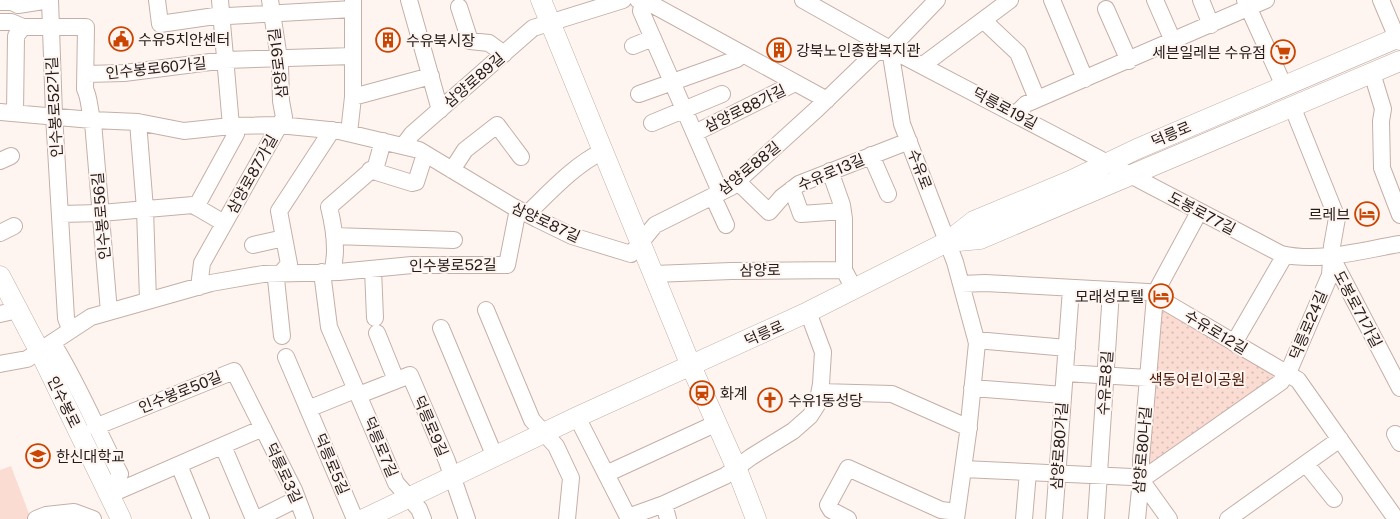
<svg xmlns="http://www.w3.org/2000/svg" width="1400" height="519" font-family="'Public Sans','Noto Sans KR',sans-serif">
  <defs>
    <pattern id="park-dots" width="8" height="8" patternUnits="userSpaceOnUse" patternTransform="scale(1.25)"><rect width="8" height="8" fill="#fbdcd2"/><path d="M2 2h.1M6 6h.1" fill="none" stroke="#d7bcb4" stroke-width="1.8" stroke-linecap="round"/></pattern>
  </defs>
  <rect width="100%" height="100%" fill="#fef5f1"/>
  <path fill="#fbdcd2" d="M11,466l20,53h-31v-49z"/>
  <path fill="url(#park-dots)" d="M1158,303l120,73 -131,94z"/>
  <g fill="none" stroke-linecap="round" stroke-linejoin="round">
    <g stroke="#c5afa7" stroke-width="18">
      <path id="minor" d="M157,0l3,24 62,-9 6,1 125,-7
        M409,0l31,110
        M638,0l17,6 172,94
        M803,0l87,49 391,205c39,9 81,-4 119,-10
        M1052,0l33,79
        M1155,0l18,41
        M1201,0l10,25
        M1245,0l39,86
        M1381,0l16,38
        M0,2h12l6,3 32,-5 4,115 12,203 4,11
        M643,2l-2,9 77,176 -3,14 11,24
        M459,7l11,34 19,2 15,11
        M1106,9l23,52
        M983,20l35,33 19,46
        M0,22h11l12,5h63l-1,62c5,10 4,22 8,33l16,190
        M633,46l20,-8
        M890,49l12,75 53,138 22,81 -9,90 -12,86
        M890,49l47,-49
        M923,65l87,-65
        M1372,73l11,36 -2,12 1,47 18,47
        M86,74l38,-1 102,-13 127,-4
        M639,94l98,-35 3,-6
        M353,97l78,-21
        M0,112l92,8 46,2 46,9 47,-5 48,-1 60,6 80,19 93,56 25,13 35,17 59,18 24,-29 76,-38 87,-79 57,-55 15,-4
        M15,113l1,-77 7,-9
        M1016,114l10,-10 240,-104
        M138,122l7,87 3,91
        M652,123l70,-29
        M349,133l4,-36v-97
        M695,133l100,-50
        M403,146l9,-12 121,-106 90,-28
        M871,155l17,39
        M0,161l11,-5
        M370,170l42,13 4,-1 9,-28
        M452,170l13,-20 32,-25 24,32
        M830,171l12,34 2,14v51
        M737,181l32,31 13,-15 17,-13 110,-43
        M792,189l9,25 42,-3
        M196,207l40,-73 -5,-8 -11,-126
        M60,214l41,-1 92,-8 31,18
        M527,214c24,-23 46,-48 76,-63
        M0,233l14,-7
        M334,236l120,4
        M253,245l31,-7
        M1331,256l69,132
        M373,269l2,49
        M322,272l7,55 67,156 23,26 4,10
        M332,272c6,-20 2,-45 -3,-65l47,-41 7,-25
        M654,274l77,-3 113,-1 10,19
        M961,284l24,-1 163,9 7,4 143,84 98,139
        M199,287l3,-24 82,-146 -3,-16 -1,-36 -10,-65
        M486,310l46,110 24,26 15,32 -4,41
        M0,314l18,-4
        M441,328l54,129
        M377,333l19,47
        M282,336l-6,-57 13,-15 -10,-53 53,-81
        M976,340l91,8
        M1234,343l51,-88
        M39,351l16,-4c25,41 43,85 65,127l-11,21
        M286,357l69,162
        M0,364l27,-5 64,-42 120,-34 52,-9 76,-2 73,-7h95l11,-56
        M1065,373l83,5
        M972,388l91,7
        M820,392l72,2 77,34
        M308,409l42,-17 14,1 46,-18 37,86 20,58
        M577,417l51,100
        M95,427l139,-56 60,119 11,29
        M1395,434l5,9
        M223,446l31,73
        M1306,464l28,35
        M179,465l22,54
        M963,469l169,8 9,3
        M606,474l111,-51
        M1141,480l140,-98 10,-16 39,-91 2,-29 5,-28 -45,-112
        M1141,480l28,39
        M109,495l154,-67
        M664,504l4,15
        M628,517l36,-13 61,-28 26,-19 42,-26 17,-15 7,-11 4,-21 2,-32 -15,-40
        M36,519l10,-4 28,-3 19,7
        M257,519l40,-20
        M848,519l-17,-9 -3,-5 20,-37 93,42 16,2
        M1024,519l4,-47
        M1054,519l17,-230
        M1096,519l15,-228
        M1137,519l4,-39v-20l14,-164 4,-10 40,-74
        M1228,519l112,-80"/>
    </g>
    <g stroke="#c5afa7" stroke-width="21">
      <path id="major" d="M541,0l150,366 45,101 20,52
        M947,242l33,-3 420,-178
        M0,276l42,80 79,163
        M364,519l213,-102 231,-105 139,-70 27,-21 96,-40 67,-32 260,-111 3,2"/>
    </g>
    <use href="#minor" stroke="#fff" stroke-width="16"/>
    <use href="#major" stroke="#fff" stroke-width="20"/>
  </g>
  <defs>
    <g id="civic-ring" transform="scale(1.25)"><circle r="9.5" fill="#fef5f1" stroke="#ca4402" stroke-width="1.5"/><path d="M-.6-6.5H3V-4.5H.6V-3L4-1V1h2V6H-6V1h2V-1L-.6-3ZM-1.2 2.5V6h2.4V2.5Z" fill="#ca4402"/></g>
    <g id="building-ring" transform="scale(1.25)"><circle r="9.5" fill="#fef5f1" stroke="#ca4402" stroke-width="1.5"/><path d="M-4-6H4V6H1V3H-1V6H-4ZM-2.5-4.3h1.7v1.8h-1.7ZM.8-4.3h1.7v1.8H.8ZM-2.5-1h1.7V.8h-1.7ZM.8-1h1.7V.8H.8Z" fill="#ca4402"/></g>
    <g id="supermarket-ring" transform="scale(1.25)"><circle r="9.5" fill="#fef5f1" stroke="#ca4402" stroke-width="1.5"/><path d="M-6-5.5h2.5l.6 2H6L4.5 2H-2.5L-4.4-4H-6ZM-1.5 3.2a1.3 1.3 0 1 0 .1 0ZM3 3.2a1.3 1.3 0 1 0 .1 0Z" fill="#ca4402"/></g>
    <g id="hotel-ring" transform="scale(1.25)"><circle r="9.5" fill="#fef5f1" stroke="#ca4402" stroke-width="1.5"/><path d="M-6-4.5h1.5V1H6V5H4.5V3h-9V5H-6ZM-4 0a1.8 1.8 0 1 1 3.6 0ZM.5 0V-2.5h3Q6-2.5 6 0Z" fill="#ca4402"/></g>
    <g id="station-ring" transform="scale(1.25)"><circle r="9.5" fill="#fef5f1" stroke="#ca4402" stroke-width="1.5"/><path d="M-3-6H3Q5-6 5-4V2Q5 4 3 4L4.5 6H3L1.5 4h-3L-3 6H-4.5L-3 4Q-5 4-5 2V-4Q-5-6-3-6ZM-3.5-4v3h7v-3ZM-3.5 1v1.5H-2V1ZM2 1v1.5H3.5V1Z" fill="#ca4402"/></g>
    <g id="church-ring" transform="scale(1.25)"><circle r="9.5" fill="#fef5f1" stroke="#ca4402" stroke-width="1.5"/><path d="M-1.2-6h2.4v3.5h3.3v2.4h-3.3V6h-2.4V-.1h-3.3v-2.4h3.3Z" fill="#ca4402"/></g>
    <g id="university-ring" transform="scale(1.25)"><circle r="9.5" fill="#fef5f1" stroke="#ca4402" stroke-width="1.5"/><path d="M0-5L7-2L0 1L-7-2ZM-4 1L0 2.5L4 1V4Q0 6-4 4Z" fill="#ca4402"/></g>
  </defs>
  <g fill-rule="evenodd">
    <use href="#civic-ring" x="121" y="39"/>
    <use href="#building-ring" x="388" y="40"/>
    <use href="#building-ring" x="779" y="50"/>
    <use href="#supermarket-ring" x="1283" y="52"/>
    <use href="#hotel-ring" x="1367" y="214"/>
    <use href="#hotel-ring" x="1161" y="296"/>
    <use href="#station-ring" x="702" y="393"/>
    <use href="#church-ring" x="770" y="400"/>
    <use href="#university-ring" x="38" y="456"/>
  </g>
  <g text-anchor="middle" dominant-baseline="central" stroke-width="4" stroke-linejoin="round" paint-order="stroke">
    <g font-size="15" fill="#241c19" stroke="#fef5f1" text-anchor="start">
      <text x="138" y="39">수유5치안센터</text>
      <text x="406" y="40">수유북시장</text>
      <text x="796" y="50">강북노인종합복지관</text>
      <text x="1266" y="52" text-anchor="end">세븐일레븐 수유점</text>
      <text x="1350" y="214" text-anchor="end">르레브</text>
      <text x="1144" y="296" text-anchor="end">모래성모텔</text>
      <text x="720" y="393">화계</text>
      <text x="788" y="400">수유1동성당</text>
      <text x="56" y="456">한신대학교</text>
    </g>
    <g font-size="15" fill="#241c19" stroke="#fef5f1">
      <text transform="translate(278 63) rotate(-97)">삼양로91길</text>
      <text transform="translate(156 68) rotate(-6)">인수봉로60가길</text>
      <text transform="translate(474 80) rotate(-41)">삼양로89길</text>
      <text transform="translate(54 107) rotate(-93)">인수봉로52가길</text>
      <text transform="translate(745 108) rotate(-26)">삼양로88가길</text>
      <text transform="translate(1005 108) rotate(28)">덕릉로19길</text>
      <text transform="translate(1171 134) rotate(-23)">덕릉로</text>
      <text transform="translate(749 168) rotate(-39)">삼양로88길</text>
      <text transform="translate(920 169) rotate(69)">수유로</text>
      <text transform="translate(831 172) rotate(-23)">수유로13길</text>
      <text transform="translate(252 174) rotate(-61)">삼양로87가길</text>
      <text transform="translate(1202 213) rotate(28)">도봉로77길</text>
      <text transform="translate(101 216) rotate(-95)">인수봉로56길</text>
      <text transform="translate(546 222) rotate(25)">삼양로87길</text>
      <text transform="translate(453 265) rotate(-1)">인수봉로52길</text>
      <text transform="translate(760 270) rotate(-1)">삼양로</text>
      <text transform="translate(1358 309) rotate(62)">도봉로71가길</text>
      <text transform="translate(1308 325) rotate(-67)">덕릉로24길</text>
      <text transform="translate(1216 332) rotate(31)">수유로12길</text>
      <text transform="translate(764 333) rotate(-24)">덕릉로</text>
      <text transform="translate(1105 383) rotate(-86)">수유로8길</text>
      <text transform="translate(180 392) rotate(-22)">인수봉로50길</text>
      <text transform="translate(64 402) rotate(64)">인수봉로</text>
      <text transform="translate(431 426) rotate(67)">덕릉로9길</text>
      <text transform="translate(1059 446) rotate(-86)">삼양로80가길</text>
      <text transform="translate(381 447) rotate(67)">덕릉로7길</text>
      <text transform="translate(1142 450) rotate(-85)">삼양로80나길</text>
      <text transform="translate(332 464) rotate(67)">덕릉로5길</text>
      <text transform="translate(284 473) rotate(65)">덕릉로3길</text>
    </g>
    <g font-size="15" fill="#4c1804" stroke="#fef5f1">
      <text x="1197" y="379">색동어린이공원</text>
    </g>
  </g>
</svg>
